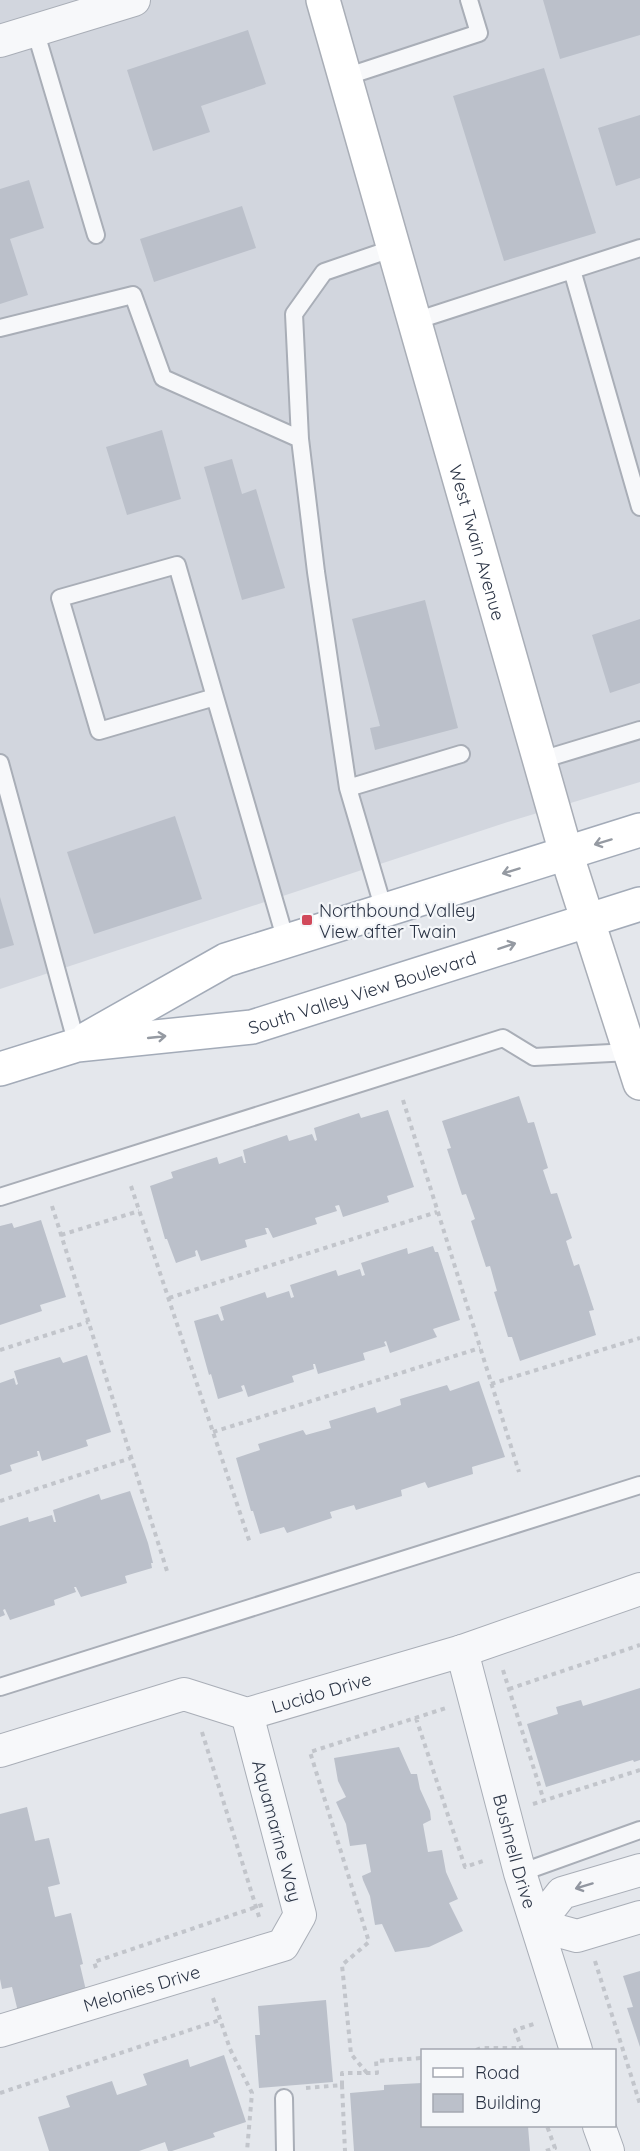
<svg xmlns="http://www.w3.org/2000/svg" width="640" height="2151" font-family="Quicksand,sans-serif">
  <rect width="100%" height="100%" fill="#e4e7ec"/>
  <path fill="#d2d6de" d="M0,0h640v782l-129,39 -511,168z"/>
  <path fill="#bbc0ca" d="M543,0h97v35l-80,24z
    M248,30l18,54 -65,22 9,26 -57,19 -26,-81z
    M544,68l52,165 -92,28 -51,-165z
    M640,115v63l-24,8 -18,-58z
    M29,180l15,48 -34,11 18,56 -28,9v-115z
    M242,206l14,42 -102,34 -14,-43z
    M162,430l19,69 -54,16 -21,-68z
    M232,459l10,35 14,-5 29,99 -43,12 -38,-133z
    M425,600l33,128 -83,22 -5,-22 10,-2 -28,-107z
    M640,619v64l-30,10 -18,-58z
    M175,816l27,83 -108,35 -27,-82z
    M0,897l14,48 -14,4z
    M519,1096l9,27 6,-1 14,46 -5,2 8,24 6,-1 15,45 -6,3 8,25 5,-2 15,46 -5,1 7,24 -76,26 -8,-24h-4l-14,-45 3,-1 -7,-25 -4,1 -15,-46 4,-2 -9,-25 -4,1 -15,-46 4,-1 -9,-27z
    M388,1110l26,77 -27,9 2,6 -46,15 -4,-12 -4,1 2,5 -22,7 2,6 -44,14 -5,-10h-3l2,6 -22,6 2,7 -46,14 -4,-11 -2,1 1,5 -20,7 -9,-24h-2l-15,-53 23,-8 -2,-6 46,-15 2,7 23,-8 2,7h2l-3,-13 44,-15 2,6 23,-7 3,7 2,-1 -3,-12 45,-15 2,5z
    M41,1220l25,77 -26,8 2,6 -42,14v-99l12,-3 2,5z
    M433,1246l2,6h3l22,68 -27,9 4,8 -47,16 -4,-12 -2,1 2,4 -23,7 2,7 -47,14 -3,-10h-2l1,5 -22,7 2,6 -46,15 -4,-12 -3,1 2,5 -25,8 -7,-25 -2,1 -15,-54 24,-7 3,7 3,-1 -4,-13 45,-15 2,6 22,-7 2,7 3,-1 -4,-12 46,-15 2,6 22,-7 2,7 3,-1 -4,-12 46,-15 1,6z
    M87,1355l24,77 -25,8 2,6 -46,15 -3,-10h-2l1,5 -28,9 2,6 -12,4v-92l14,-5 2,7 2,-1 -4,-13 46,-14 3,6z
    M479,1381l26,76 -33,10 1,7 -45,14 -3,-6 -24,8 1,6 -46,14 -2,-5 -24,7 2,6 -45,15 -3,-6 -24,7 -7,-23h-2l-15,-53 24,-8 -2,-6 45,-14 3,5 25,-7 -2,-7 46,-14 2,6 24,-8 -1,-6 47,-14 3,6z
    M130,1491l18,52 5,20h-2l1,5 -27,8 2,7 -46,14 -5,-10h-2l2,5 -22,8 1,5 -45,15 -5,-11 -2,1 2,5 -5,2v-91l28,-9 1,5 23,-7 2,7h2l-3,-12 46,-16 2,6z
    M640,1688v72l-6,2 -1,-2 -87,27 -19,-63 31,-10 -2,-7 25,-7 2,6z
    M399,1747l12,27h6l3,15 10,22 1,9 -8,4 5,28 14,-2 4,22 12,27 -9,4 14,28 -34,16 -34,5 -13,-28 -7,1 -5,-29 -7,-16 -1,-4 9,-4 -5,-28 -16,2 -4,-22 -10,-22 10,-5 -8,-16 -4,-23z
    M27,1807l8,34 14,-3 11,46 -12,3 7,30 16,-4 12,51 -3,1 8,34 -69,17 -7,-29 -10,2 -2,-10v-165z
    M640,1971v76l-13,-39 6,-1 -10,-31z
    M326,2000l7,82 -74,6 -4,-53h5l-2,-29z
    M224,2055l22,67 -33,11 2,4 -43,14h-4l-3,-9 -26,9h-90l-11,-34 32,-10 -4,-11 46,-15 5,14 30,-10 -4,-11 45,-15 2,8z
    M422,2083v43h106l2,25h-176l-4,-58 34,-3v-5z"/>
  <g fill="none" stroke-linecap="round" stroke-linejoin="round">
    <g stroke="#a9aeb7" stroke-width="20">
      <path id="service" d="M35,30l61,205
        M345,77l134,-44 -10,-33
        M572,270l68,237
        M415,321l225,-73
        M0,328l133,-33 30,83 137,61 16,133 32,216
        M300,439l-6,-125 30,-42 70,-24
        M215,697l-38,-132 -117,33 39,133 116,-34 71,244
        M541,760l99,-30
        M0,763l77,282
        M384,910l-36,-122 113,-34
        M0,1197l503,-159 31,19 96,-5
        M0,1687l640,-202
        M520,1873l120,-43
        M284,2098l1,53"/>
    </g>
    <g stroke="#a9aeb7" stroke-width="34">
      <g id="minor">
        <path d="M0,41l134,-41"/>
        <path id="s1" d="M462,1651l58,222 56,177"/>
        <path id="s2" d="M0,1751l184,-57 63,20 215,-63 178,-62"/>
        <path d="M640,1870l-78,23 -25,32 40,11 63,-19"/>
        <path id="s3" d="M0,2031l283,-86 17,-30 -53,-201"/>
        <path d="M599,2126l9,25"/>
      </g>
    </g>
    <g stroke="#a9aeb7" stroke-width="36">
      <g id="secondary">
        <path id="s4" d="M323,0l243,853 74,230"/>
      </g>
    </g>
    <g stroke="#a3abb8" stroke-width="36">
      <g id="primary">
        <path d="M88,1038l138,-78 414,-130"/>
        <path id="s5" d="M0,1069l77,-24 175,-18 388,-123"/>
      </g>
    </g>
    <path stroke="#c2c5cb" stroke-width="4" stroke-dasharray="4.5 4.5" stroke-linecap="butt" d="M403,1100l116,372
      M131,1186l119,357
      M52,1206l115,365
      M61,1235l78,-24
      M169,1298l268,-86
      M0,1350l88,-28
      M491,1384l149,-46
      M213,1432l267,-84
      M0,1501l131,-43
      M503,1670l41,131
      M509,1689l131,-44
      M416,1718l49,149 21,-7
      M202,1732l58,188
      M533,1804l107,-34
      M595,1961l45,143
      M96,1968l-2,-6 171,-58
      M213,1998l17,51 22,44 -5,58
      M476,2050l5,-2h40
      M522,2050l-7,-20 22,-7
      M367,2073l-16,-19 -9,-89 27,-23 -59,-190 136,-44
      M342,2085v-12h35l-1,-12 46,-3
      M306,2088l36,-3 3,66
      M0,2093l220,-73
      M546,2151l9,-3 -8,-22"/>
    <use href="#service" stroke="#f7f8fa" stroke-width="16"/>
    <use href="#minor" stroke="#f7f8fa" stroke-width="32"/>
    <use href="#secondary" stroke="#fff" stroke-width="33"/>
    <use href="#primary" stroke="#fff" stroke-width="33"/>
  </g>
  <defs><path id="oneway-shaft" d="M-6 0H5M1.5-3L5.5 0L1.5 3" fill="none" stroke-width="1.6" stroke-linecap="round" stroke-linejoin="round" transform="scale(1.5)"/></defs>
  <g stroke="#959aa2">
    <use href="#oneway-shaft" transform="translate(603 842) rotate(163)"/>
    <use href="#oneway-shaft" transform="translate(511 871) rotate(163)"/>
    <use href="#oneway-shaft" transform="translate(507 946) rotate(-18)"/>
    <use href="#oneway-shaft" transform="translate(157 1037) rotate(-6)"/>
  </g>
  <use stroke="#9196a0" href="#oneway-shaft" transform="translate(584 1886) rotate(163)"/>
  <rect fill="#d1495b" stroke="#f4f6f9" stroke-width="2" x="301" y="914" width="12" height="12" rx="3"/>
  <g text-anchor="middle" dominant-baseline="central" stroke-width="4.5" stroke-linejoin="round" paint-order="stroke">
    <g font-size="18" fill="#2b3445" stroke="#f4f6f9">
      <text stroke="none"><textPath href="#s4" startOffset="564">West Twain Avenue</textPath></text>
      <text stroke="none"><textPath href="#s5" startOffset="372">South Valley View Boulevard</textPath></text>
      <text stroke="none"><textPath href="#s2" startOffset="336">Lucido Drive</textPath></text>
      <text transform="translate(277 1831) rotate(75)">Aquamarine Way</text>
      <text stroke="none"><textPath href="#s1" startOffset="207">Bushnell Drive</textPath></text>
      <text stroke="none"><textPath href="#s3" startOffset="148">Melonies Drive</textPath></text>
    </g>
    <g font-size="18" fill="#2b3445" stroke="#f4f6f9" text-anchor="start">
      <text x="319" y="910">Northbound Valley<tspan x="319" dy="21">View after Twain</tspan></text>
    </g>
  </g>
  <rect x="421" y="2049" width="195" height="78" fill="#f4f6f9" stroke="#a4a8b1" stroke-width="1.5"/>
  <rect x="433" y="2068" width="30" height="9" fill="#ffffff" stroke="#a4a8b1" stroke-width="1.5"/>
  <text x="475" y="2079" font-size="18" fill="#2b3445">Road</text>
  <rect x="433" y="2094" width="30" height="18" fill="#bbc0ca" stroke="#a4a8b1" stroke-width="1.5"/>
  <text x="475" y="2109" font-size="18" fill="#2b3445">Building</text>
</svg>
